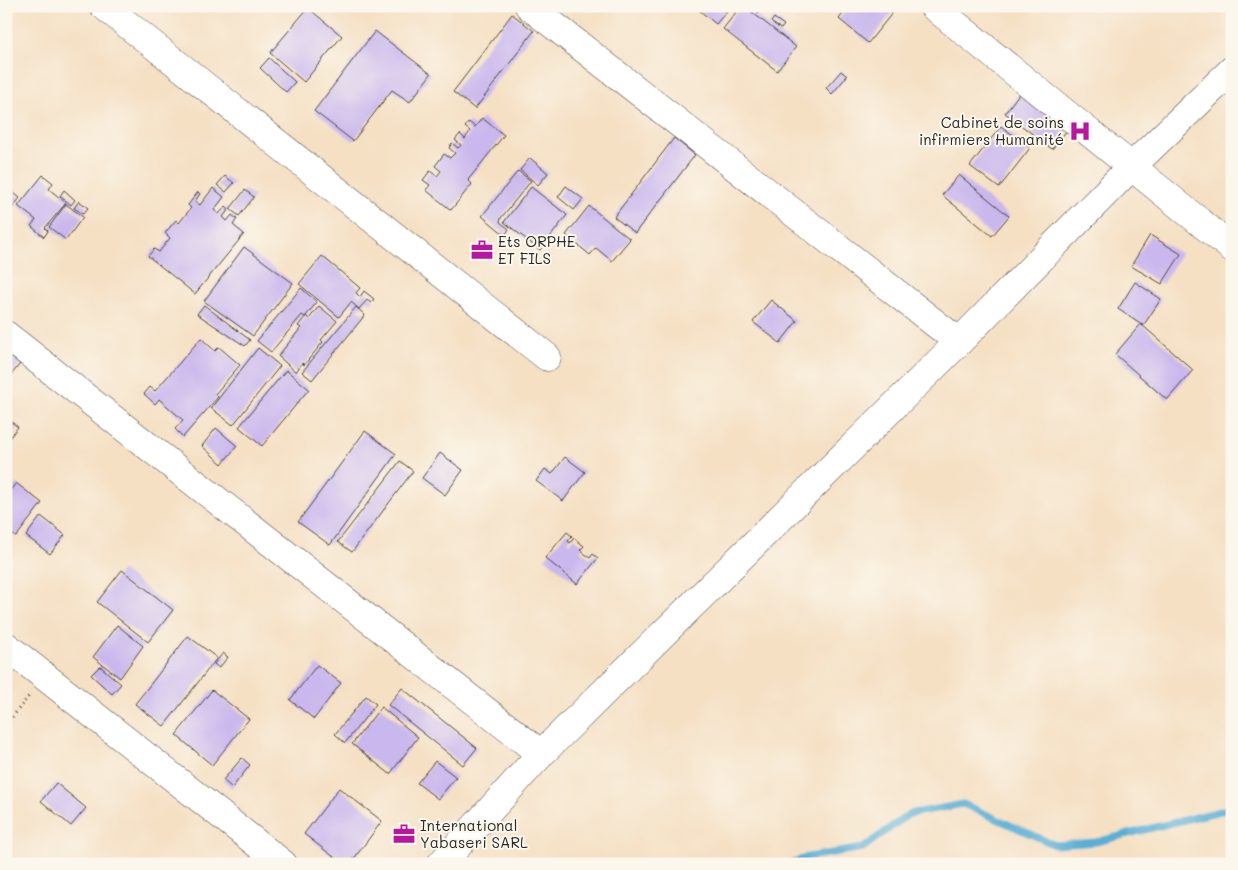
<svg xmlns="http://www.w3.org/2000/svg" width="1238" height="870" font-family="Mali,sans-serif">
  <rect width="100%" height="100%" fill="#fbf7ec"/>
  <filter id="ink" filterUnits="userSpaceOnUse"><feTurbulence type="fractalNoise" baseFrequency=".02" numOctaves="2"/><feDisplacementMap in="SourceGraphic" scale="10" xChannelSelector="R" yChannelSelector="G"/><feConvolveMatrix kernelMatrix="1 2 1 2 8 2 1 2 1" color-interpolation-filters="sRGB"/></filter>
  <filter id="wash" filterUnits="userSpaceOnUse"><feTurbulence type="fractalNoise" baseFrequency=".0096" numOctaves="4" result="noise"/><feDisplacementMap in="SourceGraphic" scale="20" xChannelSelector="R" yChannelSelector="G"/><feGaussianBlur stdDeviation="1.12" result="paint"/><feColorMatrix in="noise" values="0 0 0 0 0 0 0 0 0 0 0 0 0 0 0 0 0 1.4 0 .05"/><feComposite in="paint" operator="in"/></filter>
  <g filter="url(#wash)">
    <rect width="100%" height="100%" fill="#f5e0c4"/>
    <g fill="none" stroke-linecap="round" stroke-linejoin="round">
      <path stroke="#5aafd6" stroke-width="7" d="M790,864l18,-7 55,-9 46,-34 54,-10 92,41 41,-3 136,-34"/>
    </g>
    <g id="blocks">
      <path fill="#cab7ed" d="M694,6h37l-15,18z
        M741,6h3l52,41 -19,24 -54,-42z
        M750,6h11l2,2 -4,5z
        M849,6h49l-30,37 -29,-24z
        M308,8l34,28 -38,46 -34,-29z
        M512,14l22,17 -59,78 -22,-17z
        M774,18l10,7 -3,4 -10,-7z
        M375,31l56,43 -21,28 -18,-12 -39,51 -39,-30z
        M269,58l26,24 -9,10 -26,-24z
        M841,71l6,5 -15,18 -6,-6z
        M1024,87l48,37 -20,25 -47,-36z
        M482,118l22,17 -36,45 4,4 -21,26 -25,-20 4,-5 -7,-5 7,-9 7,5 4,-5 -6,-5 9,-12 6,4 5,-5 -6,-5 3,-5 6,5 3,-3 -6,-5 5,-6 5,5 5,-8 -5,-4 4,-5 6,5z
        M1001,126l29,22 -31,40 -29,-22z
        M674,138l21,17 -60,78 -21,-16z
        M530,158l18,15 -10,12 -18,-15z
        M518,171l13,10 -30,37 -1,4 9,7 -4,6 -23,-19z
        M43,175l10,8 -4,6 17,14 -21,25 3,3 -4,6 -13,-11 5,-6 -18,-14z
        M959,175l50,41 -17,20 -50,-41z
        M225,176l9,7 -8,9 -9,-7z
        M566,186l17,13 -9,11 -16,-13z
        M531,187l36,28 -27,35 -36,-28z
        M213,188l11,9 -10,13 5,4 7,-8 3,3 -6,8 4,4 5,-6 5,4 -4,6 11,9 -49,60 -47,-38 6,-7 5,3 11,-14 -5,-5 11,-13 3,3 12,-15 -3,-3 10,-13 2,2 -5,7 5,4z
        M10,190l10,8 -14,18v-22z
        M64,190l11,10 -4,5 -11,-9z
        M245,190l9,7 -15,19 -9,-7z
        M79,201l9,7 -5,6 -9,-6z
        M66,204l17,13 -17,23 -17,-13z
        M589,206l41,33 -18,22 -16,-13 -6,7 -24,-20z
        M1150,235l31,19 -19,30 -31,-18z
        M244,247l49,36 -40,53 -49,-35z
        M322,256l38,32 -4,5 4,4 4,-6 10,8 -3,4 -4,-3 -8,9 -8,-7 -12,15 -40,-33z
        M1135,282l26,17 -18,27 -25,-17z
        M301,288l16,14 -12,15 -3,-2 -31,37 -14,-11z
        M771,300l26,21 -17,22 -27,-21z
        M204,305l46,35 -5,6 -48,-32z
        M319,306l18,15 -16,19 2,2 -19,23 -2,-2 -6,9 -18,-16 23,-28 -3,-2 8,-10 3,3z
        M356,307l9,8 -53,65 -10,-8z
        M1141,324l52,46 -26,30 -52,-46z
        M201,338l14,13 4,-4 21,18 -25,29 3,3 -35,40 -8,-8 8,-9 -24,-21 -4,5 -11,-10 6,-7 5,4z
        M258,348l22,18 -47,59 -22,-17z
        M6,353l14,11 -14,17z
        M286,370l23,19 -47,57 -23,-19z
        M6,418l12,9 -12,15z
        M216,428l21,18 -15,18 -20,-18z
        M365,431l31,23 -66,91 -32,-23z
        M440,453l23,17 -18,25 -23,-17z
        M565,457l20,15 -22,29 -27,-20 9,-12 7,5z
        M400,461l13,10 -61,81 -14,-10z
        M16,483l26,20 -26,34 -10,-7v-34z
        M41,516l24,19 -15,19 -24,-18z
        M567,532l5,4 -4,5 2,2 4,-5 10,8 -4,4 10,8 3,-4 5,4 -21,26 -32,-26z
        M122,570l51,40 -25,32 -51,-40z
        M117,625l26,21 -23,32 -27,-21z
        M188,636l29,22 -53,68 -29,-22z
        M223,653l5,4 -9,11 -5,-4z
        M317,665l24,18 -27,36 -24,-19z
        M100,666l21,18 -9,10 -21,-19z
        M402,688l75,60 -14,17 -75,-60z
        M212,690l37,29 -37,46 -36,-30z
        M366,696l10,8 -31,39 -10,-9z
        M381,707l37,30 -28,37 -38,-30z
        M242,758l8,7 -18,23 -9,-8z
        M435,761l21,16 -18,22 -21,-16z
        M56,783l30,25 -15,18 -30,-25z
        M339,788l43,33 -32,43h-7l-39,-30z"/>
    </g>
  </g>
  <g filter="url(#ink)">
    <use href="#blocks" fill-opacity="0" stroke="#494642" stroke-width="1"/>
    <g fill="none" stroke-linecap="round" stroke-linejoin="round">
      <g stroke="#494642" stroke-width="29">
        <path id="minor" d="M104,6l443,351
          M529,6l430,336
          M933,6l299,242
          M6,335l535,419
          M6,646l277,218
          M441,864l100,-110 418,-412 171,-174 102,-98"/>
      </g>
      <path stroke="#494642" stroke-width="3" stroke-dasharray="1 4" stroke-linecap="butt" d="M6,725l23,-29"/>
      <use href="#minor" stroke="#fff" stroke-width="28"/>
    </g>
  </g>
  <defs>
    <g id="hospital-bare" transform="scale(1.725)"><path d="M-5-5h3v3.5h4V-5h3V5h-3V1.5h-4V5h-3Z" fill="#b5179e" stroke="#fbf7ec" stroke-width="2.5" paint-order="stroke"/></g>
    <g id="office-bare" transform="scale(1.725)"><path d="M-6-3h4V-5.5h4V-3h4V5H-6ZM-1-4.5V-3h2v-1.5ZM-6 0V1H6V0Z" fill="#b5179e" stroke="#fbf7ec" stroke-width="2.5" paint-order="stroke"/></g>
  </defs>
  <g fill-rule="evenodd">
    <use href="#hospital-bare" x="1080" y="131"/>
    <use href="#office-bare" x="482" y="250"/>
    <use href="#office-bare" x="404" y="834"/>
  </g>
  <g text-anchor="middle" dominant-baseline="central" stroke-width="4" stroke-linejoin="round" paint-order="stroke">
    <g font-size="15" fill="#2b2b2b" stroke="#fbf7ec" text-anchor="start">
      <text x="1064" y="122" text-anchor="end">Cabinet de soins<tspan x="1064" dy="17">infirmiers Humanité</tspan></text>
      <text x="498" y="241">Ets ORPHE<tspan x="498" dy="17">ET FILS</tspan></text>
      <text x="420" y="825">International<tspan x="420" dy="17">Yabaseri SARL</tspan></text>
    </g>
  </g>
  <rect width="1238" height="870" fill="none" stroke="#fbf7ec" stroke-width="25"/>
</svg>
